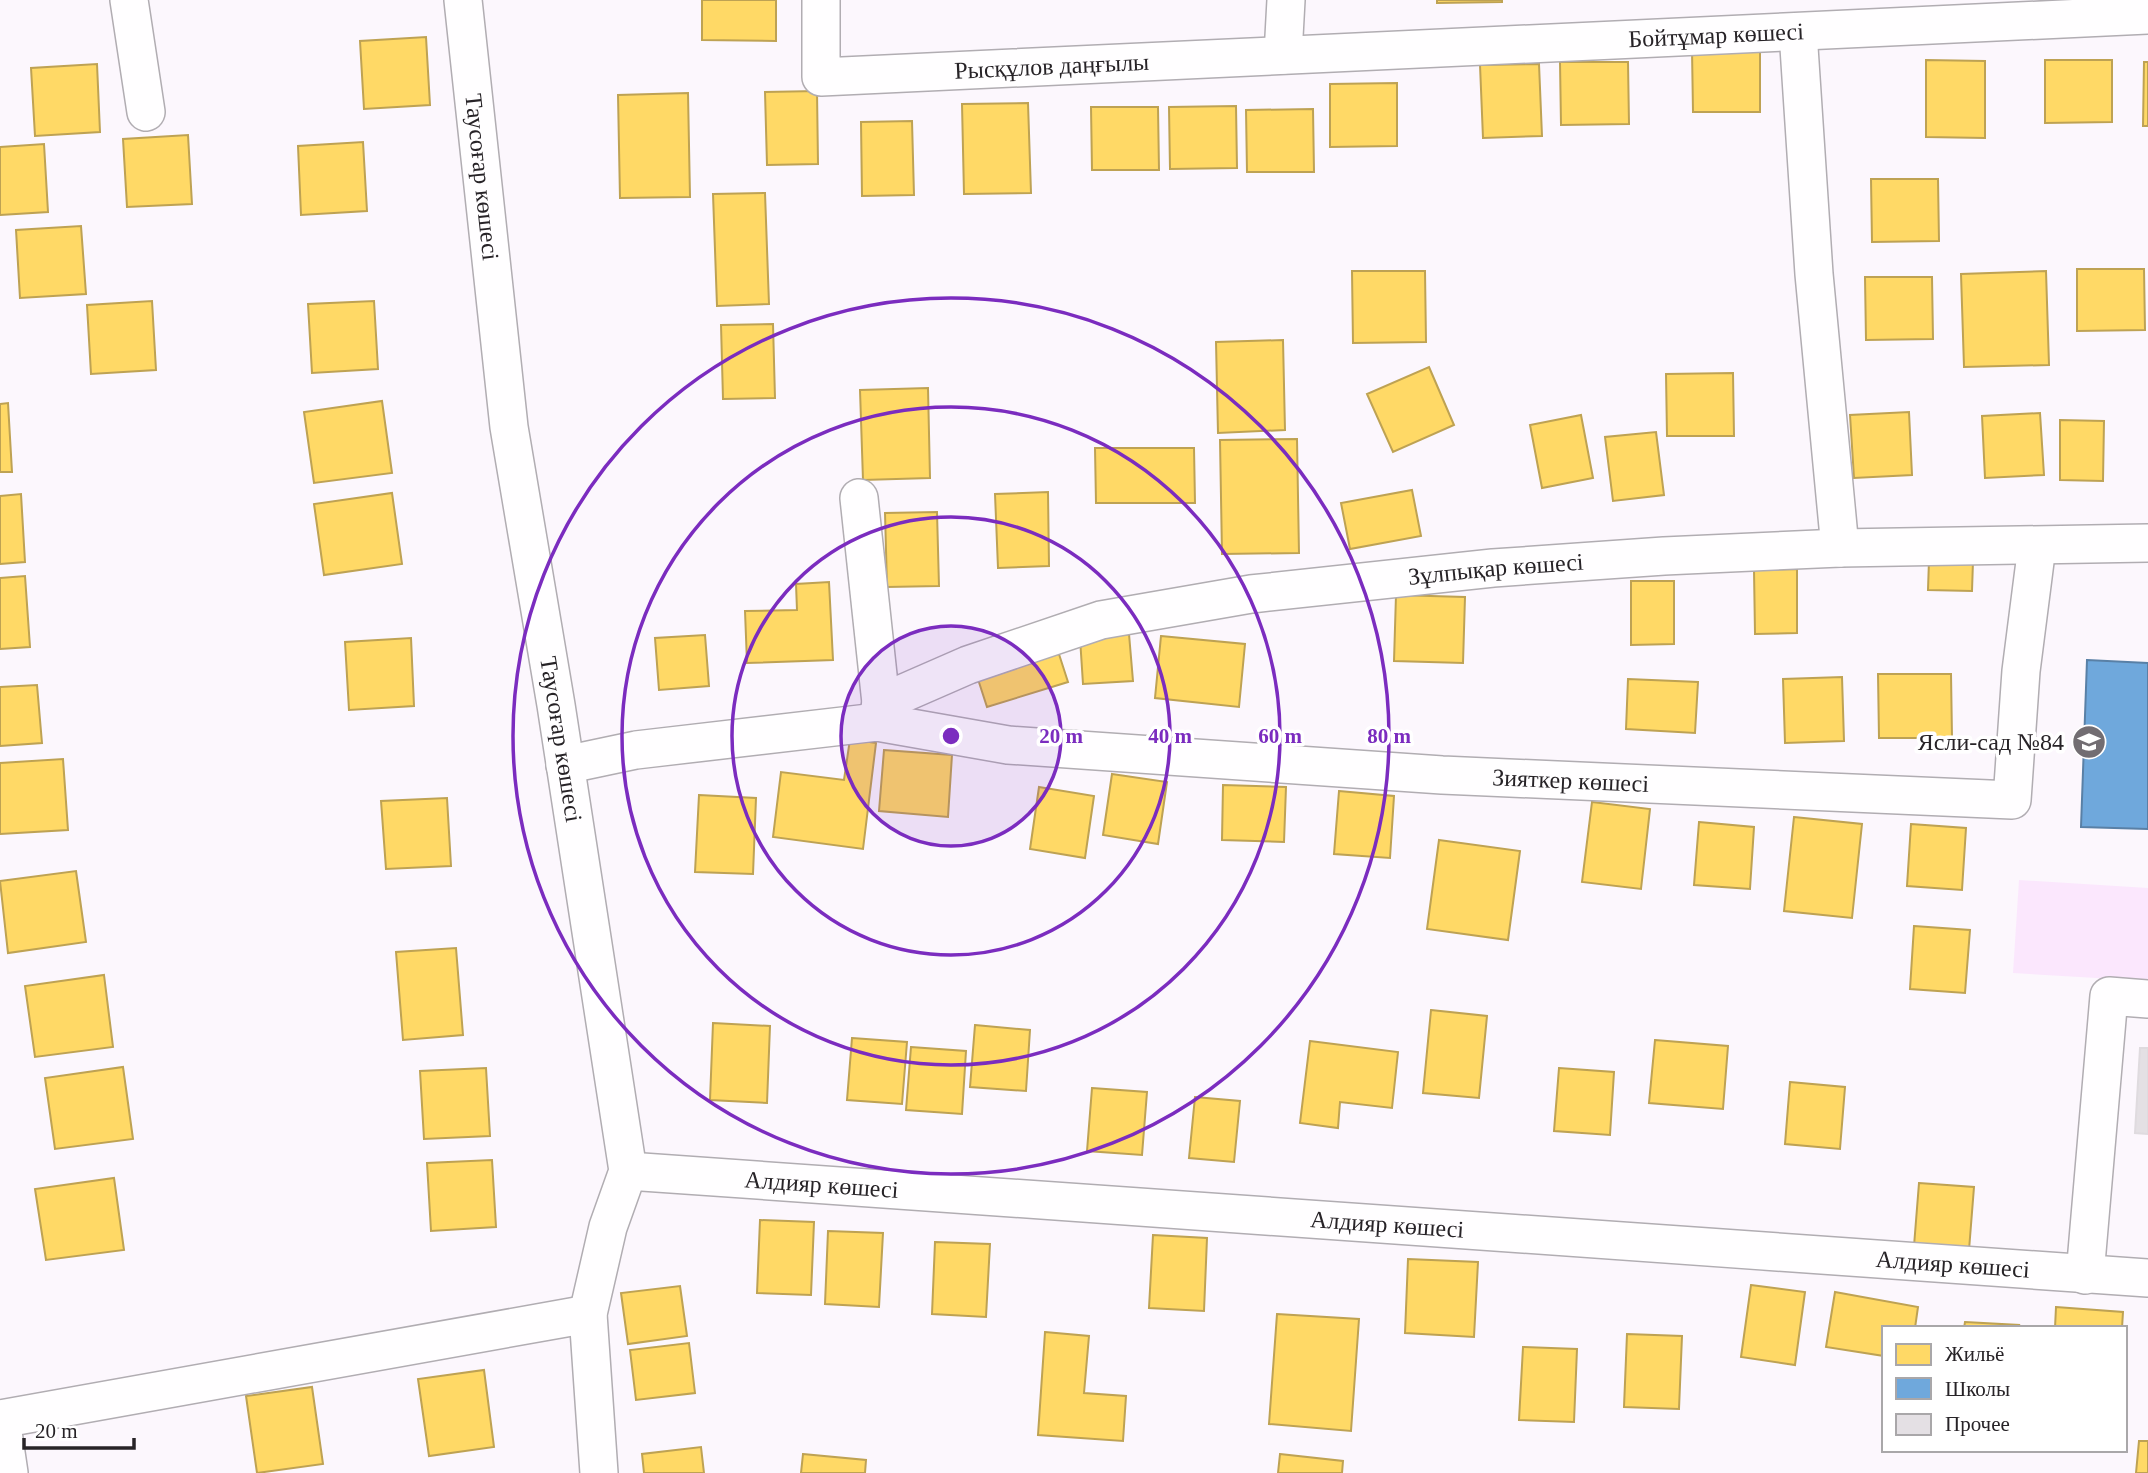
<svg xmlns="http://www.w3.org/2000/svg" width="2148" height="1473" font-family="Georgia,serif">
  <rect width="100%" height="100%" fill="#fcf7fd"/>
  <path fill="#fbe7fd" d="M2019,880l129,8v93l-135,-8z"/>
  <path fill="#ffd966" stroke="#bea253" stroke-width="2" d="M702,0h74v41l-74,-1z
    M1437,0h65v2l-65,1z
    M426,37l4,68 -66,4 -4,-68z
    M1760,49v63h-67l-1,-62z
    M1926,60l59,1v77l-59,-1z
    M2045,60h67v62l-67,1z
    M1560,62h68l1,62 -68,1z
    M2144,62h4v64h-5z
    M97,64l3,68 -65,4 -4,-68z
    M1539,64l3,72 -59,2 -3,-73z
    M1397,83v63l-67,1v-63z
    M817,91l1,73 -51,1 -2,-73z
    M688,93l2,104 -70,1 -2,-103z
    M1028,103l3,90 -67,1 -2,-90z
    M1236,106l1,62 -67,1 -1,-62z
    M1091,107h67l1,63h-67z
    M1313,109l1,63h-67l-1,-62z
    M912,121l2,74 -52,1 -1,-74z
    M188,135l4,69 -65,3 -4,-68z
    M363,142l4,69 -66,4 -3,-69z
    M44,144l4,68 -48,3v-68z
    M1871,179h67l1,62 -67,1z
    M765,193l4,111 -52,2 -4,-112z
    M81,226l5,68 -66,4 -4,-68z
    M2077,269h67l1,61 -68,1z
    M1352,271h73l1,71 -73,1z
    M2046,271l3,94 -85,2 -3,-93z
    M1865,277h67l1,62 -67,1z
    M152,301l4,69 -65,4 -4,-69z
    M374,301l4,68 -66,4 -4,-69z
    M773,324l2,74 -52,1 -2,-74z
    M1283,340l2,90 -67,3 -2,-91z
    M1429,367l25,58 -61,27 -26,-58z
    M1733,373l1,63h-67l-1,-62z
    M928,388l2,90 -67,2 -3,-90z
    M382,401l10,72 -78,10 -10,-71z
    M8,403l4,69h-12v-68z
    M1909,412l3,63 -58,3 -4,-63z
    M2040,413l4,62 -59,3 -3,-62z
    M1581,415l12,63 -51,10 -12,-63z
    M2060,420l44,1 -1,60 -43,-1z
    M1656,432l8,63 -51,6 -8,-64z
    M1297,439l2,114 -77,1 -2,-114z
    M1095,448h99l1,55h-99z
    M1412,490l9,46 -71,13 -9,-46z
    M1048,492l1,74 -51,2 -3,-74z
    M392,493l10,71 -78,11 -10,-71z
    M21,494l4,68 -25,2v-68z
    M937,512l2,74 -52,1 -2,-74z
    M1929,560l44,1 -1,30 -44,-1z
    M1797,569v64l-42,1 -1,-64z
    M25,576l5,71 -30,2v-71z
    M1631,581h43v63l-43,1z
    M829,582l4,78 -86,3 -2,-52 52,-1 -1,-26z
    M1396,595l69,2 -2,66 -69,-2z
    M1129,634l4,47 -50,3 -3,-46z
    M705,635l4,51 -50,4 -4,-52z
    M1161,636l84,8 -6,63 -84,-9z
    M411,638l3,68 -65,4 -4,-68z
    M1057,648l11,34 -81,25 -11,-34z
    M1878,674h73l1,64h-73z
    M1842,677l2,64 -59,2 -2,-64z
    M1628,679l70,3 -3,51 -69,-4z
    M37,685l5,58 -42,3v-59z
    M850,739l26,4 -13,106 -90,-12 8,-65 63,8z
    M884,750l68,5 -4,62 -69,-6z
    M63,759l5,71 -68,4v-71z
    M1112,774l55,8 -9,62 -55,-9z
    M1223,785l63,2 -2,55 -62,-2z
    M1039,787l55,9 -9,62 -55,-9z
    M1339,791l55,5 -4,62 -56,-4z
    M699,795l57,3 -3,76 -58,-2z
    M447,798l4,68 -65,3 -5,-68z
    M1592,802l58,7 -9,80 -59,-7z
    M1794,817l68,7 -10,94 -68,-7z
    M1699,822l55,5 -4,62 -56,-4z
    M1911,824l55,4 -4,62 -55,-4z
    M1439,840l81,11 -12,89 -81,-11z
    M76,871l10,71 -78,11 -8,-72z
    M1914,926l56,4 -5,63 -55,-4z
    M456,948l7,87 -60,5 -7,-88z
    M104,975l9,72 -78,10 -10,-71z
    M1431,1010l56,6 -8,82 -56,-5z
    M713,1023l57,3 -3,77 -57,-3z
    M975,1025l55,5 -4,61 -56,-4z
    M852,1038l55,4 -5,62 -55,-4z
    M1655,1040l73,6 -5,63 -74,-6z
    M1310,1041l88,11 -6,56 -52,-6 -2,26 -38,-5z
    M911,1047l55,4 -4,63 -56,-4z
    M123,1067l10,72 -78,10 -10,-71z
    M486,1068l4,68 -66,3 -4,-68z
    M1559,1068l55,4 -4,63 -56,-4z
    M1790,1082l55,5 -5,62 -55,-5z
    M1092,1088l55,4 -5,63 -55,-4z
    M1195,1097l45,4 -6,61 -45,-4z
    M492,1160l4,67 -65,4 -4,-68z
    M114,1178l10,72 -78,10 -11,-71z
    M1919,1183l55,4 -5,63 -55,-4z
    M760,1220l54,2 -3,73 -54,-2z
    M828,1231l55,2 -4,74 -54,-3z
    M1153,1235l54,3 -3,73 -55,-3z
    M935,1242l55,2 -4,73 -54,-3z
    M1408,1259l70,3 -4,75 -69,-4z
    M1751,1285l54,7 -10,73 -54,-8z
    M680,1286l7,50 -59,8 -7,-51z
    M1835,1292l83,15 -3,21h-31v28l-58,-9z
    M2056,1307l67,5 -1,16h-67z
    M1277,1314l82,5 -8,112 -82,-7z
    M1965,1322l54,3 -1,3h-54z
    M1045,1332l44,4 -5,57 42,3 -3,45 -85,-6z
    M1627,1334l55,2 -3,73 -55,-2z
    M689,1343l6,50 -59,7 -6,-50z
    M1523,1347l54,2 -3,73 -55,-2z
    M484,1370l10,77 -65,9 -11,-77z
    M312,1387l11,77 -66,9 -11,-77z
    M2139,1441h9v32h-12z
    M701,1447l3,26h-60l-2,-19z
    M803,1454l63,6 -1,13h-64z
    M1280,1454l63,7 -1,12h-64z"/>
  <path fill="#6fa8dc" stroke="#5980a6" stroke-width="2" d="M2087,660l61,3v166l-67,-2z"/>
  <path fill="#e4e0e4" stroke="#dfdbdf" stroke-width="2" d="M2140,1048h8v86l-13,-1z"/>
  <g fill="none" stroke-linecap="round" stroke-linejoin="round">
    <g stroke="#b1adb2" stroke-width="40">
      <g id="minor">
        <path d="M129,0l17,112"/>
        <path id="s1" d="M463,0l46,427 47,278 72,466 -20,56 -20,87 11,159"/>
        <path id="s2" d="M821,0v77l1327,-62"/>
        <path d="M1798,32l16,242 26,274"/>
        <path d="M1283,55l3,-55"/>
        <path d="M859,498l22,205"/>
        <path id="s3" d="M877,722l4,-19 87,-38 133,-45 150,-26 242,-26 171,-12 176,-8 308,-5"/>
        <path id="s4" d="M565,765l71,-15 241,-28 131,23 434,30 570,25 9,-129 16,-125"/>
        <path id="s5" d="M628,1171l1520,107"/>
        <path d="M2085,1275l24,-279 39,3"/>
        <path d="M0,1419l588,-105"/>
        <path d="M1,1419l8,54"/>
      </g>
    </g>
    <use href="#minor" stroke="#fffeff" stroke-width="37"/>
  </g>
  <circle cx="951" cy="736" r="110" fill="#7b2cbf" fill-opacity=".12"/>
  <g fill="none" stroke="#7b2cbf" stroke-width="3.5">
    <circle cx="951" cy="736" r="110"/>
    <circle cx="951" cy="736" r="219"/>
    <circle cx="951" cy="736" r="329"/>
    <circle cx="951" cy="736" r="438"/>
  </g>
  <defs>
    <g id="school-disc" transform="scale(1.75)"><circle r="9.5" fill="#726d72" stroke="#fff"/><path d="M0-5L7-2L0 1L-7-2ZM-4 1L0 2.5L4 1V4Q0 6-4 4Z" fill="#fff"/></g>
  </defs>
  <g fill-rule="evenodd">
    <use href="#school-disc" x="2089" y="742"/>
  </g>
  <g text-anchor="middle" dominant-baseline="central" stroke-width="7" stroke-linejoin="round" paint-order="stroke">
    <g font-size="24" fill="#272327" stroke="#fff">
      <text stroke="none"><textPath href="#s2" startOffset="973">Бойтұмар көшесі</textPath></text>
      <text stroke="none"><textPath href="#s2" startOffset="308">Рысқұлов даңғылы</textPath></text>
      <text stroke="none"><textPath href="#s1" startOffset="178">Тауcоғар көшесі</textPath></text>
      <text stroke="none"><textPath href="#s3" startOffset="653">Зұлпықар көшесі</textPath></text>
      <text stroke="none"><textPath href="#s1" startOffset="746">Тауcоғар көшесі</textPath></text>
      <text stroke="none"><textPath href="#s4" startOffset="1012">Зияткер көшесі</textPath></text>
      <text stroke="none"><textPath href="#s5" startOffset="194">Алдияр көшесі</textPath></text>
      <text stroke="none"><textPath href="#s5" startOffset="761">Алдияр көшесі</textPath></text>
      <text stroke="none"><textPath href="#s5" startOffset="1328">Алдияр көшесі</textPath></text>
    </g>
    <g font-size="24" fill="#272327" stroke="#fff" text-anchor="end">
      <text x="2064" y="742">Ясли-сад №84</text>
    </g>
  </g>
  <circle cx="951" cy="736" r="10" fill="#7b2cbf" stroke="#fff" stroke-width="3.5"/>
  <g font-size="21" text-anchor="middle" font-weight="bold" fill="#7b2cbf" stroke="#fff" stroke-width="7" stroke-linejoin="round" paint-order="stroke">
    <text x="1061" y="743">20 m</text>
    <text x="1170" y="743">40 m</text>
    <text x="1280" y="743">60 m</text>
    <text x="1389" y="743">80 m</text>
  </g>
  <rect x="1882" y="1326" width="245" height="126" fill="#ffffff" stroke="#a9a7a9" stroke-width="2"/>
  <rect x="1896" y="1344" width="35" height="21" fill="#ffd966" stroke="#a9a7a9" stroke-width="2"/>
  <text x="1945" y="1361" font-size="21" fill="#272327">Жильё</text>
  <rect x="1896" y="1378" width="35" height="21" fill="#6fa8dc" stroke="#a9a7a9" stroke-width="2"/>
  <text x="1945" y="1396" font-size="21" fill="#272327">Школы</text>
  <rect x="1896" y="1414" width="35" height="21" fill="#e4e0e4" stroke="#a9a7a9" stroke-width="2"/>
  <text x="1945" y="1431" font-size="21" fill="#272327">Прочее</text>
  <path d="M24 1438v10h110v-10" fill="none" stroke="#272327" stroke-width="3.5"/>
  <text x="35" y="1438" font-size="21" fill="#272327" stroke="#ffffff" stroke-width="5" paint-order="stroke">20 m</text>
</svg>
